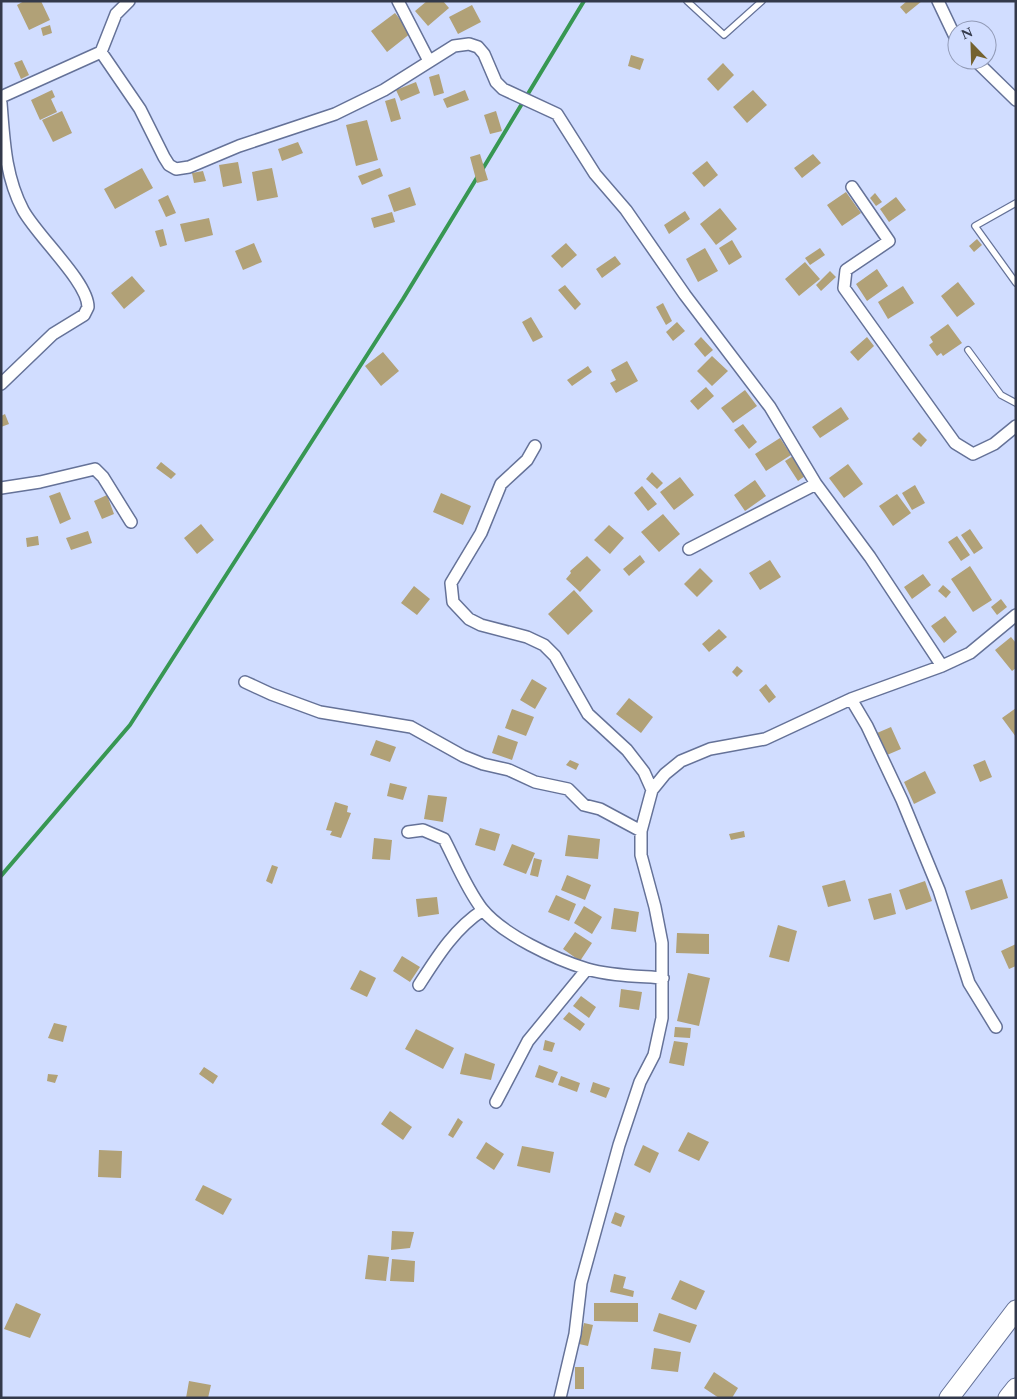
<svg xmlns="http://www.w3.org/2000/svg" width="1017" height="1399" font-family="Spectral,serif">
  <rect width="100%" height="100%" fill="#d1ddff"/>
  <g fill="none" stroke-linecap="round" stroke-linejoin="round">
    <path stroke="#379753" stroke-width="4" d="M482,170l102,-169
      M1,876l129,-151 273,-426 75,-123"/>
  </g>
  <path fill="#b1a177" d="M24,1h17l9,19 -21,10 -12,-25z
    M427,1h16l6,7 -21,18 -13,-15z
    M907,1h15l-16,13 -6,-7z
    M472,5l9,17 -23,12 -9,-17z
    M395,13l16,20 -24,19 -16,-21z
    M50,25l2,8 -9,3 -2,-8z
    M631,55l13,4 -4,11 -12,-4z
    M22,60l7,15 -8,4 -7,-16z
    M723,63l11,12 -16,16 -11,-12z
    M439,74l5,19 -10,3 -5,-19z
    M416,82l4,11 -19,8 -5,-11z
    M52,90l3,7 -4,2 6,13 -17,8 -9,-20z
    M465,90l4,10 -22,8 -4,-9z
    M753,90l14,15 -20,18 -14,-16z
    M395,98l6,21 -10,3 -6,-21z
    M62,111l10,22 -19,9 -11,-22z
    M496,111l6,20 -12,3 -6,-19z
    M367,120l11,40 -22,6 -10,-41z
    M298,142l5,11 -21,8 -4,-12z
    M480,154l8,26 -11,3 -7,-26z
    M813,154l8,9 -19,15 -8,-10z
    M707,161l11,14 -14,12 -12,-14z
    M238,162l4,21 -19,4 -4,-22z
    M142,168l11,20 -38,21 -11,-20z
    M272,168l6,29 -21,4 -5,-29z
    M380,168l3,8 -21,9 -4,-9z
    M203,171l3,10 -12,2 -2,-10z
    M410,187l6,18 -22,7 -6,-17z
    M846,192l15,21 -19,13 -15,-21z
    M875,193l7,9 -6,4 -6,-8z
    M168,195l8,18 -10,4 -8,-17z
    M896,197l10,13 -17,12 -9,-13z
    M720,208l17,21 -21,16 -16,-21z
    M685,211l5,8 -21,15 -5,-9z
    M392,212l3,10 -21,6 -3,-10z
    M209,218l4,17 -28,7 -5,-18z
    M163,229l4,16 -7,2 -5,-16z
    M977,239l5,6 -8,7 -5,-6z
    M732,240l10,17 -13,8 -10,-17z
    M254,243l8,19 -19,8 -8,-19z
    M566,243l11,12 -15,13 -11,-12z
    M705,248l13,23 -20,11 -12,-23z
    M820,248l5,7 -15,10 -5,-7z
    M615,256l6,8 -19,14 -6,-9z
    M805,262l15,17 -21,17 -14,-17z
    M877,269l11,17 -21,15 -11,-17z
    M830,271l6,6 -15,14 -5,-6z
    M132,276l13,15 -21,18 -13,-16z
    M958,282l17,22 -18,13 -16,-21z
    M565,285l16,19 -6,6 -17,-20z
    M903,286l11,17 -26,16 -10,-17z
    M663,303l9,18 -6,4 -10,-18z
    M531,317l12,20 -10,5 -11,-20z
    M677,322l8,9 -12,10 -7,-9z
    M948,324l14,19 -19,13 -2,-3 -4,3 -8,-11 4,-3 -3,-5z
    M701,337l12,13 -8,7 -11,-13z
    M867,337l7,9 -16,15 -8,-9z
    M383,352l16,19 -18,15 -16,-20z
    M712,356l16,15 -16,15 -15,-15z
    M627,361l11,20 -22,12 -6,-10 6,-3 -5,-10z
    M588,366l4,6 -20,14 -5,-6z
    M706,387l8,9 -16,14 -8,-9z
    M745,390l12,16 -24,17 -12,-15z
    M841,407l8,12 -29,19 -8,-11z
    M5,414l4,10 -8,3v-11z
    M743,424l14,18 -8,7 -15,-19z
    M919,432l8,8 -6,7 -9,-8z
    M780,438l11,17 -25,16 -11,-17z
    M793,456l12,20 -7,5 -13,-20z
    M161,462l15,12 -5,5 -15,-11z
    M848,464l15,20 -19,14 -15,-20z
    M652,472l11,11 -6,6 -11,-10z
    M680,477l14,18 -20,15 -14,-18z
    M755,480l11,16 -21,15 -11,-16z
    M915,485l10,18 -13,7 -10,-17z
    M642,486l15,18 -9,7 -14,-18z
    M60,492l11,27 -11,5 -11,-28z
    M441,493l30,13 -8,19 -30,-13z
    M897,494l14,19 -18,13 -14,-20z
    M107,495l7,19 -12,5 -8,-18z
    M663,514l17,20 -21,18 -18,-20z
    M201,524l13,16 -17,14 -13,-16z
    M609,525l15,13 -14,16 -16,-14z
    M970,529l13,19 -9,6 -13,-19z
    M88,531l4,12 -21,7 -5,-12z
    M38,536l1,9 -12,2 -1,-9z
    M957,536l13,19 -9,6 -13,-19z
    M640,555l5,7 -16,14 -6,-7z
    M587,556l14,14 -21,22 -14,-13 5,-6 -1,-2z
    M770,560l11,17 -21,13 -11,-17z
    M970,566l22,34 -19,12 -22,-33z
    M700,568l13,13 -16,16 -13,-13z
    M923,574l8,11 -19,14 -8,-12z
    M943,585l8,7 -5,6 -8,-7z
    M414,586l16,13 -13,16 -16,-12z
    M574,590l19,21 -25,24 -20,-21z
    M1001,599l6,8 -10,8 -6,-8z
    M945,616l12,16 -13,11 -13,-17z
    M719,629l8,8 -18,15 -7,-8z
    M1011,637l5,6v25l-4,3 -17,-21z
    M737,666l6,5 -6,6 -5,-5z
    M532,679l15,9 -12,21 -15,-9z
    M766,684l10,13 -7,6 -10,-13z
    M629,698l24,19 -12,16 -25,-19z
    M1016,708v29l-14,-19z
    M512,709l22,8 -8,19 -21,-8z
    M891,727l10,22 -14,6 -10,-22z
    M498,735l20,7 -6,18 -20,-7z
    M376,740l20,7 -6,15 -20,-7z
    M570,760l9,4 -3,6 -10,-5z
    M985,760l7,17 -12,5 -7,-17z
    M925,771l11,22 -22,11 -10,-22z
    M390,783l17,4 -4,13 -16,-4z
    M428,795l19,2 -4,25 -19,-3z
    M335,802l13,4 -1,6 4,1 -10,25 -11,-3 2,-4 -6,-1z
    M480,828l20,6 -5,17 -20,-6z
    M744,831l1,6 -14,3 -2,-6z
    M568,835l32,4 -2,20 -33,-3z
    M374,838l18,2 -2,20 -18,-1z
    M512,844l23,9 -9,21 -23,-9z
    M534,858l8,2 -4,17 -8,-2z
    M272,865l6,2 -6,17 -6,-3z
    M567,875l24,10 -6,15 -24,-10z
    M1002,879l6,19 -37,12 -6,-19z
    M845,880l6,21 -23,6 -6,-21z
    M925,881l7,20 -26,9 -7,-20z
    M891,893l5,21 -22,6 -6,-21z
    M556,895l20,9 -7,17 -21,-9z
    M437,897l2,17 -21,3 -2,-18z
    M584,906l18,11 -10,17 -18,-11z
    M614,908l25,4 -3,20 -25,-3z
    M778,925l19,6 -8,31 -20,-5z
    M575,932l17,11 -12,18 -17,-12z
    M677,933l32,1v20l-33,-1z
    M1016,944v22l-7,3 -8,-18z
    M402,956l18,11 -10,15 -17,-11z
    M360,970l16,8 -9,19 -17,-8z
    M688,973l22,5 -11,48 -22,-5z
    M621,989l21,3 -3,18 -20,-3z
    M581,996l15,11 -7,11 -16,-12z
    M569,1012l16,12 -5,7 -17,-12z
    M54,1023l13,3 -4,16 -15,-4z
    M675,1027l16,1 -1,10 -16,-1z
    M416,1029l38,19 -11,21 -38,-20z
    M545,1040l10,3 -3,9 -9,-2z
    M674,1041l14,2 -4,23 -15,-3z
    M465,1053l30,11 -4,16 -31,-6z
    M539,1065l19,7 -5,11 -18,-6z
    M204,1067l14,9 -5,8 -14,-10z
    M48,1074l10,1 -3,8 -8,-2z
    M561,1076l19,7 -3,9 -19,-7z
    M593,1082l17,6 -4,10 -16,-6z
    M390,1111l22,16 -9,13 -22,-16z
    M458,1118l5,4 -10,16 -5,-3z
    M688,1132l21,10 -10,19 -21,-10z
    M486,1142l18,12 -10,16 -18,-12z
    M643,1145l16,8 -9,20 -16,-8z
    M522,1146l32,6 -4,21 -33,-7z
    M99,1150l23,1 -1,27 -23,-1z
    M203,1185l29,14 -9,16 -28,-15z
    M615,1212l10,4 -4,11 -10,-4z
    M392,1231l22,1 -4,16 -19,2z
    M368,1255l21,2 -3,24 -21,-2z
    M392,1259l23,2 -1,21 -24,-1z
    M614,1274l12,3 -3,11 11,3 -1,6 -23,-5z
    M680,1280l25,11 -9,19 -25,-11z
    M16,1303l25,11 -11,24 -26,-9z
    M594,1303h44v19l-44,-1z
    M659,1313l38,12 -7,18 -37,-12z
    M584,1323l9,2 -5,21 -9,-2z
    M654,1348l27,4 -3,20 -27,-3z
    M575,1367h9v22h-9z
    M714,1372l24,16 -6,10h-13l-15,-10z
    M189,1381l22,4 -3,13h-22z"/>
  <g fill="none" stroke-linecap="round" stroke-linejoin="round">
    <g stroke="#657298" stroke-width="8">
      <path id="service" d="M687,1l37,34 38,-34
        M1016,203l-41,23 41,57
        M968,350l33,45 15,8"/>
    </g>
    <g stroke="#657298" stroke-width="14">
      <path id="minor" d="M398,1l31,60
        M938,1l19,40
        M101,52l15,-38 13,-13
        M975,60l41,40
        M1,97l100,-45 39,57 24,48 5,8 7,4 13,-2 50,-21 96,-32 49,-24 70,-44 15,-2 9,3 6,7 12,28 7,7 54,25 38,60 31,36 59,85 85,112 46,77 54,73 72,109
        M1,103c3,37 4,73 22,107 14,26 65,72 65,97l-4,8 -31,19 -52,50
        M852,187l37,54 -43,29 -2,18 111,155 18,11 21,-10 22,-18
        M535,446l-8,14 -26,24 -20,49 -30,50 2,19 16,17 12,6 46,12 17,8 11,11 33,58 39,36 17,22 8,18
        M1,488l39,-6 55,-13 8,8 28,45
        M689,549l127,-65
        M245,682l26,12 49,18 91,15 52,29 20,8 26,6 26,12 33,7 16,16 16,4 41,22
        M851,699l16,27 35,74 37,90 30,93 27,44
        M408,832l15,-2 21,9c12,23 22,49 38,70 21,26 73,50 105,60 24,7 51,7 76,9
        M419,985c18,-28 35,-56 64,-75
        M496,1102l32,-61 59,-72
        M560,1398l15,-64 6,-51 38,-138 21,-63 14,-27 8,-37v-75l-7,-36 -14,-52v-24l11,-41 13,-16 16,-13 29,-12 55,-10 86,-40 91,-33 28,-13 46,-38"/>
    </g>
    <g stroke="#657298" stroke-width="21">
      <path id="trunk" d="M949,1398l67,-88
        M1008,1398l8,-10"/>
    </g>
    <use href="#service" stroke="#fff" stroke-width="5.5"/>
    <use href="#minor" stroke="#fff" stroke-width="11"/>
    <use href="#trunk" stroke="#fff" stroke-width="19"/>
  </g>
  <rect width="1017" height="1399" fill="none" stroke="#33394a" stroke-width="5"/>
  <g transform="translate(972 45) rotate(337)"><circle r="24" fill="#d1ddff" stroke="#929bb7"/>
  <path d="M0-4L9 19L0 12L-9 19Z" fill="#746230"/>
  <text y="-8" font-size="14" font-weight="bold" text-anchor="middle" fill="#33394a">N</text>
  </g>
</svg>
